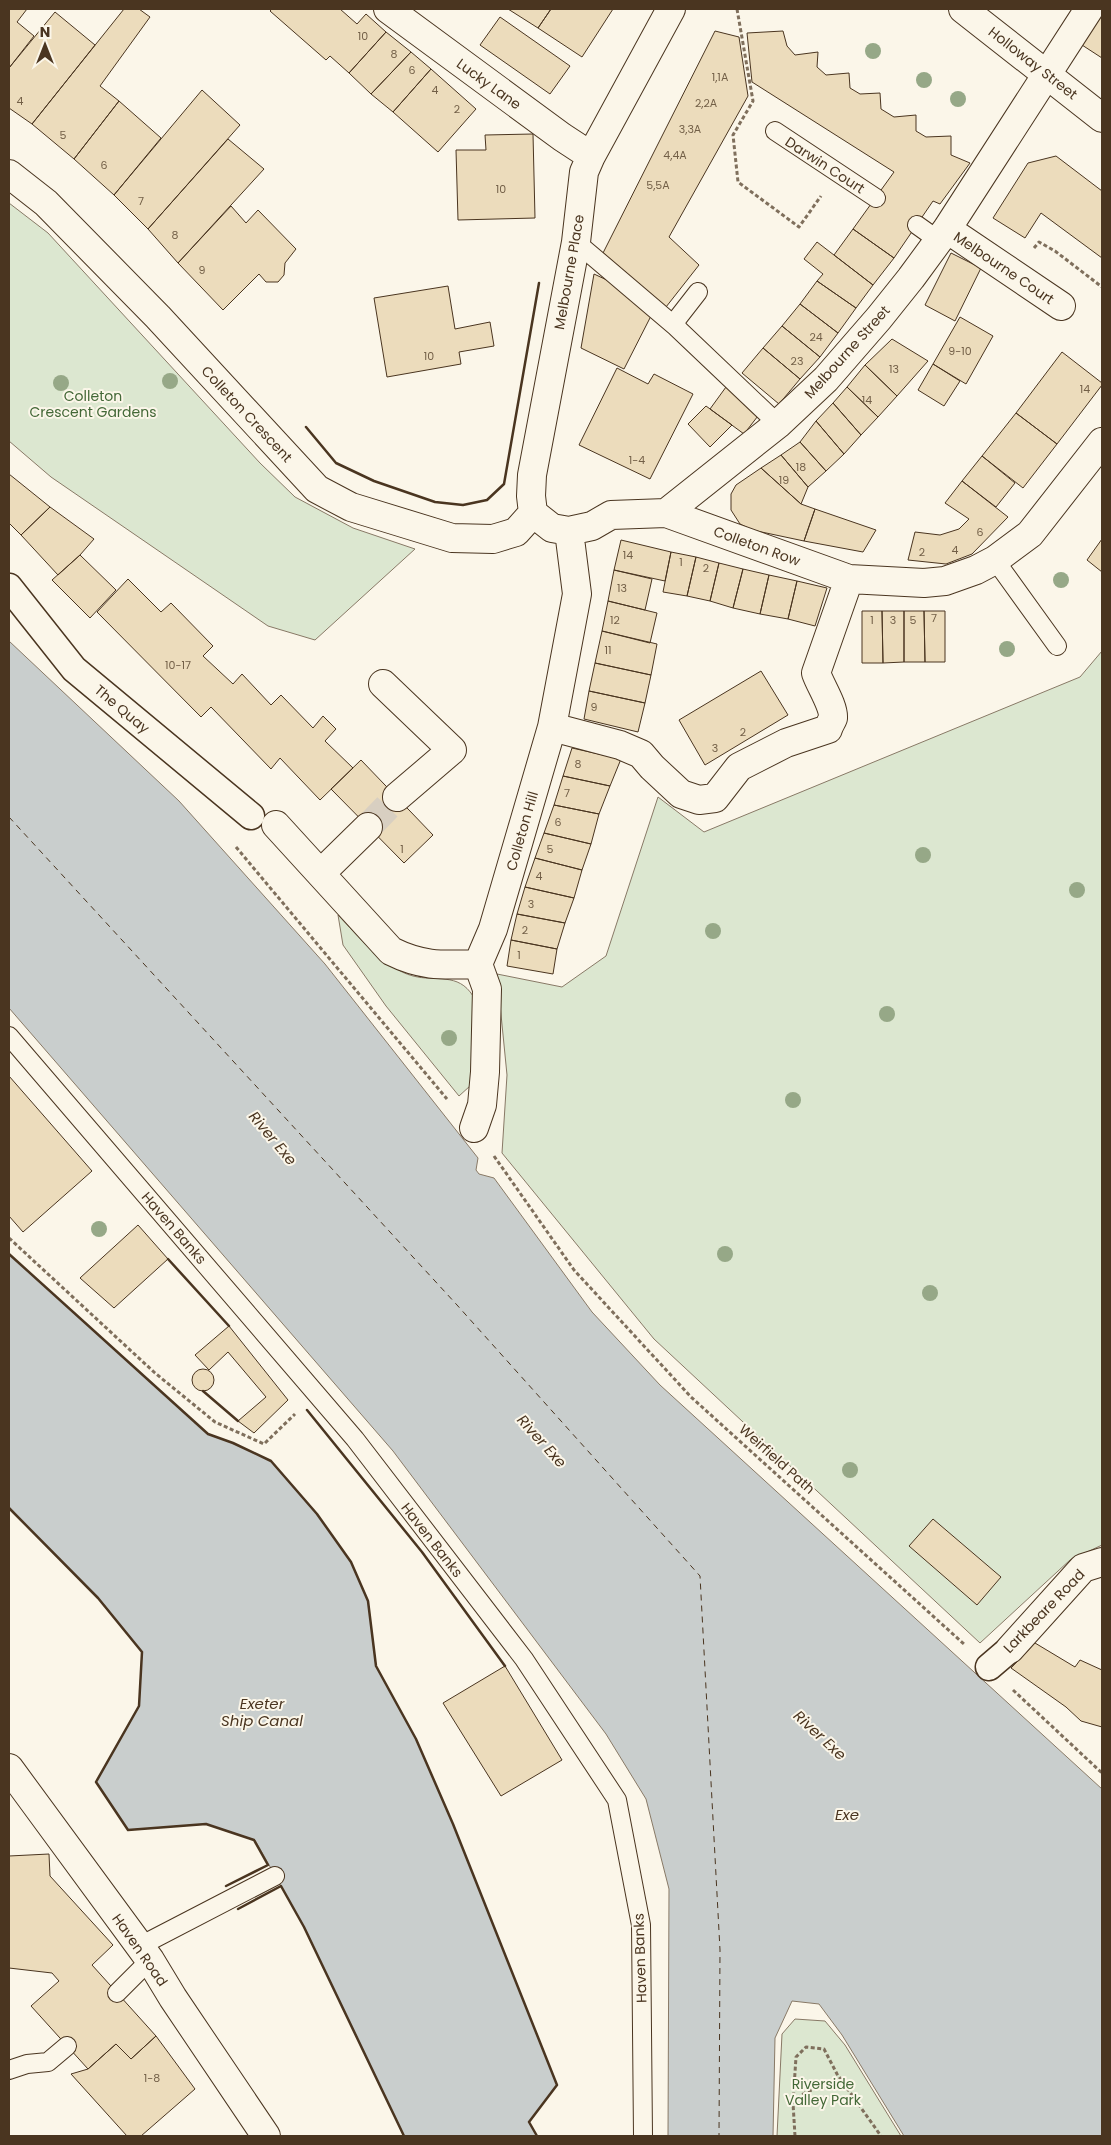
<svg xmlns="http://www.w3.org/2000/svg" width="1111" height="2145" font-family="Poppins,sans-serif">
  <rect width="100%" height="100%" fill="#fbf6e9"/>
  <path fill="#dce7d0" stroke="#887966" d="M9,203l39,30 212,230 35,34 58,31 62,21 -100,91 -47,-14 -217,-149 -42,-36z
    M1102,651v894l-32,15 -90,83 -326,-304 -152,-186 5,-78 -10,-101 65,13 44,-31 52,-159 46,35 376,-155z
    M338,915c19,20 47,54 75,61 23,6 45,-4 60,20l1,66 -4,24 -11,10 -73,-90 -43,-61z
    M795,2019l30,2 20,24 56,91h-124l5,-102z"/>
  <path fill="#c9cecd" stroke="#887966" d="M9,641l170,160 146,163 153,194 -2,12 3,4 15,4 98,134 68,73 442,404v347h-198l-62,-101 -23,-31 -27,-3 -17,37 -2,98h-105l1,-247 -23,-90 -40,-65 -213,-283 -384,-443z
    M9,1254l199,180 25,9 38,18 46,53 34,48 17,39 8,65 40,73 37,85 104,261 -28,37 8,14h-133l-100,-209 -49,-87 -49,-16 -78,6 -32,-48 43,-76 3,-54 -41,-51 -92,-93z"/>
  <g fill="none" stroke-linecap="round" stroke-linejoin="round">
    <path stroke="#4a3520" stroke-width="1" stroke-dasharray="6 5" stroke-linecap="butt" d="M9,817l448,488 243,271 20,374 -1,186"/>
  </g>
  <path fill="#ecdcbc" stroke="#4a3520" d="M9,9h18l-10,13 17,14 -25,32z
    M124,9h15l11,8 -50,69 19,15 -45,58 -42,-35z
    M272,9h68l17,15 9,-10 20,18 -37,41 -19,-17 -4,4 -56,-49z
    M508,9h43l-13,19z
    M551,9h62l-31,48 -44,-29z
    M55,12l40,33 -63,79 -23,-16v-40z
    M1102,14v44l-20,-13z
    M500,17l70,49 -20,28 -70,-49z
    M715,31l24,6 9,59 -79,141 30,28 -33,42 -63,-54z
    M783,31l4,15 8,9 23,-3 -1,15 9,8 23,-2 1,15 10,6 20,-1 1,16 13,8 22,-2v16l10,6 25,-1v19l19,8 -30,41 -7,-3 -39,57 -41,-29 41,-57 -142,-90 -5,-49z
    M386,32l25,20 -40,42 -22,-21z
    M411,52l20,17 -38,43 -22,-18z
    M431,69l45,40 -38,43 -45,-40z
    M202,90l38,35 -92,104 -34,-34z
    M119,101l42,37 -47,57 -40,-36z
    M533,134l2,84 -77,2 -2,-70h30l-1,-15z
    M228,139l36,30 -86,94 -30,-34z
    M1056,156l46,35v67l-61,-45 -16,25 -32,-20 35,-55z
    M231,206l15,17 12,-13 38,39 -11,14 -1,12 -6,7h-12l-7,-8 -36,36 -45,-47z
    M853,229l41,29 -21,27 -39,-30z
    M817,242l56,43 -17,23 -39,-27 6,-7 -19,-15z
    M951,253l30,15 -26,53 -30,-16z
    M594,274l30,14 28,26 -28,55 -43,-21z
    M817,281l39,27 -18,25 -38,-29z
    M448,286l7,43 35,-7 4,24 -35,6 2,12 -74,13 -13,-79z
    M800,304l38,29 -18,24 -38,-31z
    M960,317l33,19 -27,48 -33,-20z
    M782,326l38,31 -20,22 -37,-31z
    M892,339l36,22 -31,35 -32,-31z
    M763,348l37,31 -21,25 -37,-31z
    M1062,352l40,31v2l-45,59 -41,-31z
    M933,364l27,17 -16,25 -26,-16z
    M865,365l32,31 -19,21 -31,-30z
    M617,368l31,16 6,-10 39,20 -43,85 -71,-34z
    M726,387l35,25 -17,22 -34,-25z
    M847,387l31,30 -17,18 -28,-32z
    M833,403l28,32 -17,19 -28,-33z
    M706,406l26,19 -22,22 -22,-23z
    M1016,413l41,31 -34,44 -41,-32z
    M816,421l28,33 -18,17 -26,-29z
    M800,442l26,29 -18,16 -27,-32z
    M781,455l27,32 -7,17 -40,-36z
    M982,456l33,27 -19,24 -34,-26z
    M761,468l40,36 14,5 -11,32 -52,-11 -12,-6 -9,-14v-16l5,-9z
    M9,474l41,33 -29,28 -12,-12z
    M962,481l46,36 -36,37 -26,10 -38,-4 7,-28 25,3 19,-6 10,-10 -24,-16z
    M50,507l44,32 -14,16 -22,20 -37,-40z
    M815,509l61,21 -13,22 -59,-11z
    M1102,539v33l-15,-12z
    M621,540l50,12 -6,29 -51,-11z
    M671,552l25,5 -9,39 -24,-4z
    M80,555l36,35 -26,28 -38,-38z
    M696,557l23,6 -9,38 -23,-5z
    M719,563l24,6 -10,39 -23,-7z
    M743,569l26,6 -9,39 -27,-6z
    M614,570l38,9 -7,31 -37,-9z
    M769,575l28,6 -9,38 -28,-5z
    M128,579l33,33 10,-9 42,43 -10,10 30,28 9,-10 29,31 10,-10 32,33 10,-12 13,13 -11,12 28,27 -33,32 -40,-42 -9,11 -60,-62 -10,10 -104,-105z
    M797,581l30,7 -12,38 -27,-7z
    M608,601l49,12 -7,30 -48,-12z
    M862,611h20l1,52h-21z
    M882,611h22v51l-21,1z
    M904,611h20l1,51h-21z
    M924,611h21v51h-20z
    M602,631l55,13 -6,31 -56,-12z
    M595,663l56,12 -6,28 -56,-12z
    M761,671l27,44 -83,50 -26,-45z
    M589,691l56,12 -7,29 -54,-13z
    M572,748l49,11 -11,27 -47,-10z
    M361,760l72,75 -29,28 -73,-74z
    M563,776l47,10 -11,28 -45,-9z
    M554,805l45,9 -8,30 -47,-11z
    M544,833l47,11 -9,26 -47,-12z
    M535,858l47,12 -8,28 -49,-11z
    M525,887l49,11 -9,25 -48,-9z
    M517,914l48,9 -8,26 -46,-9z
    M511,940l46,9 -4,25 -46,-8z
    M9,1076l83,95 -69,61 -14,-16z
    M138,1225l30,34 -54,49 -34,-30z
    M229,1326l59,74 -34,33 -16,-12 28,-24 -38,-45 -19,18 -14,-15z
    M192 1380a11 11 0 1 1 22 0a11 11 0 1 1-22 0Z
    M933,1519l68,58 -24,28 -68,-59z
    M1035,1643l40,24 5,-7 22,10v57l-21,-6 -15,-14 -55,-39z
    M505,1666l57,94 -61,36 -58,-93z
    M49,1854l1,22 63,69 -21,20 64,71 -25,23 -15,-15 -28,25 -57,-63 28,-25 -7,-8 -43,-5v-112z
    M156,2036l39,53 -54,47h-14l-56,-62 17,-5 28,-25 15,15z"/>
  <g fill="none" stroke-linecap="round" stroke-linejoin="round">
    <path stroke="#d8cfc1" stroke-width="28" stroke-dasharray="28 14" stroke-linecap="butt" d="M368,827l29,-30"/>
    <g stroke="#4a3520" stroke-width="20">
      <path id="service" d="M775,131l101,67
        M917,225l21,15
        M576,242l100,85 102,97
        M676,327l1,-8 21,-27
        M995,560l62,86
        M9,1036l346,403 169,220 93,141 24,125 2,211
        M140,1946l135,-70
        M117,1993l33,-33
        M9,2070l18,-6 21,-2 19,-16"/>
    </g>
    <g stroke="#4a3520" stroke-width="29">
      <path id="pedestrian" d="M9,587l65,82 177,147
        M989,1667l21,-18"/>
    </g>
    <g stroke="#4a3520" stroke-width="30">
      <path id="minor" d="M388,9l174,128 29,19
        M671,9l-80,147 -7,16 -8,70 -44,233 -1,21 2,17 19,15 17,3 23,-5 19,-11 55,-2 112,-89 48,-45 53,-61 32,-40 36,-49 142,-220
        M9,174l37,29 112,114 159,172 34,18 101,31 41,1 23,-7 17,-19
        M947,229l114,77
        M666,513l183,66 75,4 21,-2 31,-11 19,-10 35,-26 72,-92
        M383,684l69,66 -55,47
        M552,727l68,18 21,9 11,13 29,27 18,6 16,-2 24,-31 47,-24 42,-14c1,-4 4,-8 5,-11 1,-12 -13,-33 -17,-45l33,-94
        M276,825l115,126c32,16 52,14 87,13
        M321,873l47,-46
        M474,1128l8,-23 3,-33 2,-83 -9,-25 15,-35 59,-202 25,-133 -8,-63
        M1010,1649l73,-81 19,-6
        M9,1768l141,192 23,38 93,138"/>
    </g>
    <g stroke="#4a3520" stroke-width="30">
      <path id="primary" d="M963,9l139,109"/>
    </g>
    <path stroke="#7f6f5c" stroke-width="3" stroke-dasharray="4 2.5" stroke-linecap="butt" d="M737,9l16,92 -20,34 5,47 61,45 22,-31
      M1034,248l5,-6 16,9 47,36
      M236,847l211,252
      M494,1156l80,114 117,127 274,248
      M9,1238l146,135 60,49 49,22 31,-30
      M1013,1690l89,83
      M793,2103l3,-46 10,-10 18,2 13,25 44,62
      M795,2136l-2,-33c14,-16 34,-19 55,-14"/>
    <use href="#service" stroke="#fbf6e9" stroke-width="18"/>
    <use href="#pedestrian" stroke="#fbf6e9" stroke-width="26"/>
    <use href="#minor" stroke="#fbf6e9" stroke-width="28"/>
    <use href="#primary" stroke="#fbf6e9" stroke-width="28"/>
    <path stroke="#4a3520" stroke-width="2.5" d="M306,427l30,36 38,18 61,21 28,3 24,-5 17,-16 35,-201
      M9,1254l199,180 25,9 38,18 46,53 34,48 17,39 8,65 40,73 37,85 104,261 -28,37 8,14
      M168,1259l61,67
      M203,1391l35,30
      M307,1410l115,142 83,114
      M9,1508l89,90 44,54 -3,54 -43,76 32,48 78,-6 48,16 14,25 -42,21
      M238,1909l43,-23 23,41 100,209"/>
  </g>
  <g fill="#96a887">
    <circle cx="873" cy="51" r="8"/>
    <circle cx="924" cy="80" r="8"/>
    <circle cx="958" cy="99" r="8"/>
    <circle cx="170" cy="381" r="8"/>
    <circle cx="61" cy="383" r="8"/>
    <circle cx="1061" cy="580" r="8"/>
    <circle cx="1007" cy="649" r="8"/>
    <circle cx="923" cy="855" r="8"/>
    <circle cx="1077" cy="890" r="8"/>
    <circle cx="713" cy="931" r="8"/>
    <circle cx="887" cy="1014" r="8"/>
    <circle cx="449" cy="1038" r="8"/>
    <circle cx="793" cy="1100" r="8"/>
    <circle cx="99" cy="1229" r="8"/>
    <circle cx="725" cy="1254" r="8"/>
    <circle cx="930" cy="1293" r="8"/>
    <circle cx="850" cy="1470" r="8"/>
  </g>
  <g text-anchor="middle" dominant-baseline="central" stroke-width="4" stroke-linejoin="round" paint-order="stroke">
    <g font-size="11" fill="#725f47">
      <text x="363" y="36">10</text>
      <text x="394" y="54">8</text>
      <text x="412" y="70">6</text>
      <text x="720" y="77">1,1A</text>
      <text x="435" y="90">4</text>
      <text x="20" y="101">4</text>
      <text x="706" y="103">2,2A</text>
      <text x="457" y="109">2</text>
      <text x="690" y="129">3,3A</text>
      <text x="63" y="135">5</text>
      <text x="675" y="155">4,4A</text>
      <text x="104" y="165">6</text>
      <text x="658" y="185">5,5A</text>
      <text x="501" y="189">10</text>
      <text x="141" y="201">7</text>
      <text x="175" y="235">8</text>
      <text x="202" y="270">9</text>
      <text x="816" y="337">24</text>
      <text x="960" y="351">9-10</text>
      <text x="429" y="356">10</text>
      <text x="797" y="361">23</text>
      <text x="894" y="369">13</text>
      <text x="1085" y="389">14</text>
      <text x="867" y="400">14</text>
      <text x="637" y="460">1-4</text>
      <text x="801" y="467">18</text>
      <text x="784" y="480">19</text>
      <text x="980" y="532">6</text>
      <text x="955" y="550">4</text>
      <text x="922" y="552">2</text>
      <text x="628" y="555">14</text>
      <text x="681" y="562">1</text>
      <text x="706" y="568">2</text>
      <text x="622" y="588">13</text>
      <text x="934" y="618">7</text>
      <text x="615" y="620">12</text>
      <text x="872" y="620">1</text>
      <text x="893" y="620">3</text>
      <text x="913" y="620">5</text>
      <text x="608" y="650">11</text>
      <text x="178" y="665">10-17</text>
      <text x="594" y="707">9</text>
      <text x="743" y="732">2</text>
      <text x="715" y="748">3</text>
      <text x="578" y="764">8</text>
      <text x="567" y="793">7</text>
      <text x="558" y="822">6</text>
      <text x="402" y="849">1</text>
      <text x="550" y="849">5</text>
      <text x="539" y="876">4</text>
      <text x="531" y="904">3</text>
      <text x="525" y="930">2</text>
      <text x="519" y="955">1</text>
      <text x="152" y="2078">1-8</text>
    </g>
    <g font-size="14" fill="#4a3520" stroke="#fbf6e9">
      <text transform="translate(1033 63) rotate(38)">Holloway Street</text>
      <text transform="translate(489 84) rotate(36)">Lucky Lane</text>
      <text transform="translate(825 165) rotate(33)">Darwin Court</text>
      <text transform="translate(1004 268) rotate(34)">Melbourne Court</text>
      <text transform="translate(569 272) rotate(-80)">Melbourne Place</text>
      <text transform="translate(847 352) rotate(-48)">Melbourne Street</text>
      <text transform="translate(247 414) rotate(47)">Colleton Crescent</text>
      <text transform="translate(757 546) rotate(20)">Colleton Row</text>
      <text transform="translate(122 709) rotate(40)">The Quay</text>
      <text transform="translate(522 831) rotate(-74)">Colleton Hill</text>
      <text transform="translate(174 1228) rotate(49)">Haven Banks</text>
      <text transform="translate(777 1459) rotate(42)">Weirfield Path</text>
      <text transform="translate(432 1540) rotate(52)">Haven Banks</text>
      <text transform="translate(1044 1611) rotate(-46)">Larkbeare Road</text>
      <text transform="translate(140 1950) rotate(55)">Haven Road</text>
      <text transform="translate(640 1958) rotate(-92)">Haven Banks</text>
    </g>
    <g font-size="14" fill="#436837" stroke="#fbf6e9">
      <text x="93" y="396">Colleton<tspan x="93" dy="16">Crescent Gardens</tspan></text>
      <text x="823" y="2084">Riverside<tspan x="823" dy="16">Valley Park</tspan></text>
    </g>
    <g font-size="15" font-style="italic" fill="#4a3520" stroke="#fbf6e9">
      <text transform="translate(273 1138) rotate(50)">River Exe</text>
      <text transform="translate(542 1441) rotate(48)">River Exe</text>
      <text x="262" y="1703">Exeter<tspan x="262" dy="17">Ship Canal</tspan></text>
      <text transform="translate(820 1735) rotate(43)">River Exe</text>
      <text x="847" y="1814">Exe</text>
    </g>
  </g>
  <rect width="1111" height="2145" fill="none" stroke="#4a3520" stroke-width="20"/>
  <g transform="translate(45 45)" stroke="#fbf6e9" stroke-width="4" paint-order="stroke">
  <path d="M0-4L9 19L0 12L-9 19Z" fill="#4a3520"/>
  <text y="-8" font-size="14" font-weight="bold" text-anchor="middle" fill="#4a3520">N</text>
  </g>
</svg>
